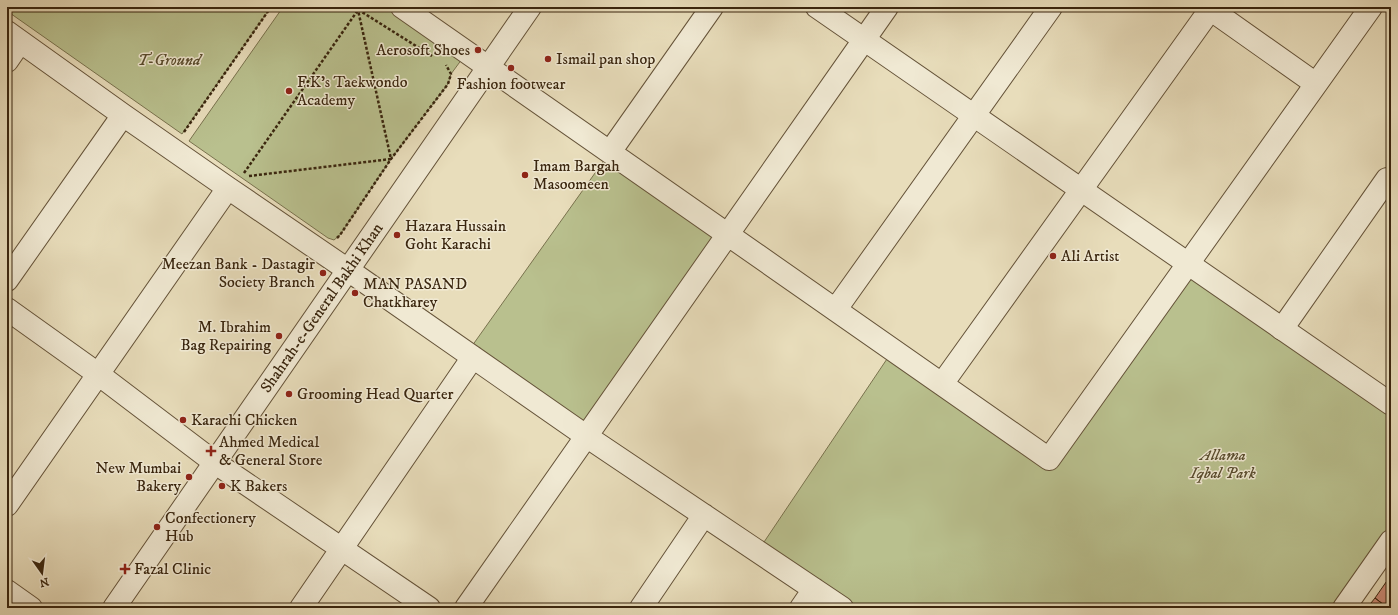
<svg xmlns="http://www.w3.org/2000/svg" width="1398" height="615" font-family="'IM FELL DW Pica',serif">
  <rect width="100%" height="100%" fill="#e8ddbb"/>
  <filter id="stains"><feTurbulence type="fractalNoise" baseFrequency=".005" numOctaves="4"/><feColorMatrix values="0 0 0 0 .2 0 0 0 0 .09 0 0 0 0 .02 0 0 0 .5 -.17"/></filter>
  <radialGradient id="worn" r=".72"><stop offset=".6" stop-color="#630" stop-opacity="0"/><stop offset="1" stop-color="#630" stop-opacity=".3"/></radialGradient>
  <path fill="#b9c08e" stroke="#79724e" d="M7,7h264l-89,127 -175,-123z
    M283,7h102l77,52 -11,15 -3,10 -57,75 -51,76 -6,5 -6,-2 -139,-97z
    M610,152l118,82 -142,202 -119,-83z
    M1188,264l203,141v136l-47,67h-501l-85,-57 135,-201 156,109z"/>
  <path fill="#d08e7a" stroke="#39250e" d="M1391,575v33h-3l-13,-10z
    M1375,598l13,10h-21z"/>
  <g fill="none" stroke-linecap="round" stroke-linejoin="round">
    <g stroke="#655339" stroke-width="24">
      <path id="minor" d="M402,7l647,452 322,-452
        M1207,7l109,77
        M7,32l116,83 105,73 120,82 238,166 256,172
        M7,61l13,-19
        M610,152l102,-145
        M7,280l116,-165
        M7,309l91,65 116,88 215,146
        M836,309l215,-302
        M1282,329l105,-150
        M942,384l270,-377
        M7,505l221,-317
        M301,608l172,-251
        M466,608l421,-601
        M641,608l63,-93
        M801,608l13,-19
        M1344,608l47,-67"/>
    </g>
    <g stroke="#655339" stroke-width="24">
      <g id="tertiary">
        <path d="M817,7l574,397"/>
        <path d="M7,591l24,17"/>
        <path id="s1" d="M114,608l416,-601"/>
      </g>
    </g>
    <path stroke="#39250e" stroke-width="2.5" stroke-dasharray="3 2" stroke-linecap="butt" d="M354,7l78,49
      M184,132l87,-125
      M244,173l114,-163
      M249,176l142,-17 -33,-149
      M337,238l3,-3 51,-76 57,-75 3,-10 -5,-9"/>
    <use href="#minor" stroke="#f0e9d3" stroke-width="22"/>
    <use href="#tertiary" stroke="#f0e9d3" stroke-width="22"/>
  </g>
  <g fill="#8f2418" stroke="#f0e9d3" stroke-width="1.5">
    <circle cx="478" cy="50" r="4"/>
    <circle cx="548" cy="59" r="4"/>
    <circle cx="511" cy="68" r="4"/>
    <circle cx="289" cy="91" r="4"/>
    <circle cx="525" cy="175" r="4"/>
    <circle cx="397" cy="235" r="4"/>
    <circle cx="1053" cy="256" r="4"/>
    <circle cx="323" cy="273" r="4"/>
    <circle cx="355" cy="293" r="4"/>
    <circle cx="279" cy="336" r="4"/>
    <circle cx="289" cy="394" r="4"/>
    <circle cx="183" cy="420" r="4"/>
    <path d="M209 445h4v4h4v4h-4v4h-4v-4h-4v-4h4z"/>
    <circle cx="189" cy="477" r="4"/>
    <circle cx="222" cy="486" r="4"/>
    <circle cx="157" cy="527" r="4"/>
    <path d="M123 563h4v4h4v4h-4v4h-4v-4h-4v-4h4z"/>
  </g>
  <g text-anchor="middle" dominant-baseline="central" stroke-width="3" stroke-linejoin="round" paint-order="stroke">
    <g font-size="16" fill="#39250e" stroke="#f0e9d3" text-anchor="start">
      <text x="470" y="50" text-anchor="end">Aerosoft Shoes</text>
      <text x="556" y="59">Ismail pan shop</text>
      <text x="297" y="82">F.K's Taekwondo<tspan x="297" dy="18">Academy</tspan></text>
      <text x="511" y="84" text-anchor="middle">Fashion footwear</text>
      <text x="533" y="166">Imam Bargah<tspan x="533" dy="18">Masoomeen</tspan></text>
      <text x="405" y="226">Hazara Hussain<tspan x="405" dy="18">Goht Karachi</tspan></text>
      <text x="1061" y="256">Ali Artist</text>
      <text x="315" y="264" text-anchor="end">Meezan Bank - Dastagir<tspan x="315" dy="18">Society Branch</tspan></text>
      <text x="363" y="284">MAN PASAND<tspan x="363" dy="18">Chatkharey</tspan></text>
      <text x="271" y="327" text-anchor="end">M. Ibrahim<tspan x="271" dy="18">Bag Repairing</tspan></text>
      <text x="297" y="394">Grooming Head Quarter</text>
      <text x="191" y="420">Karachi Chicken</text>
      <text x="219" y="442">Ahmed Medical<tspan x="219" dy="18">&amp; General Store</tspan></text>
      <text x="181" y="468" text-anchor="end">New Mumbai<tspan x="181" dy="18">Bakery</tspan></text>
      <text x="230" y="486">K Bakers</text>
      <text x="165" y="518">Confectionery<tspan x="165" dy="18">Hub</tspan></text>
      <text x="134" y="569">Fazal Clinic</text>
    </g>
    <g font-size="16" font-style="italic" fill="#594c2e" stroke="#f0e9d3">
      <text x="169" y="60">T-Ground</text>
      <text x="1223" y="455">Allama<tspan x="1223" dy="18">Iqbal Park</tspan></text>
    </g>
    <g font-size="16" fill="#39250e" stroke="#f0e9d3">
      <text stroke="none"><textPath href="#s1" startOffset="365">Shahrah-e-General Bakhi Khan</textPath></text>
    </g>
  </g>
  <rect width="1398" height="615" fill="none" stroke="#e8ddbb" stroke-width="24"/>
  <rect x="8" y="8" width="1382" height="599" fill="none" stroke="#39250e" stroke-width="2"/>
  <rect x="12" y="12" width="1374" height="591" fill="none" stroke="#39250e"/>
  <g transform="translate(42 573) rotate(166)" stroke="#f0e9d3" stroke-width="3" paint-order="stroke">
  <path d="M0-3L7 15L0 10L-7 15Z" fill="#39250e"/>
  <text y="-6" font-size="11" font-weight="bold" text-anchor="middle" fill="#39250e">N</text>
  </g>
  <rect width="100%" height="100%" filter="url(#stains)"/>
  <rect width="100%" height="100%" fill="url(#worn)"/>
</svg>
